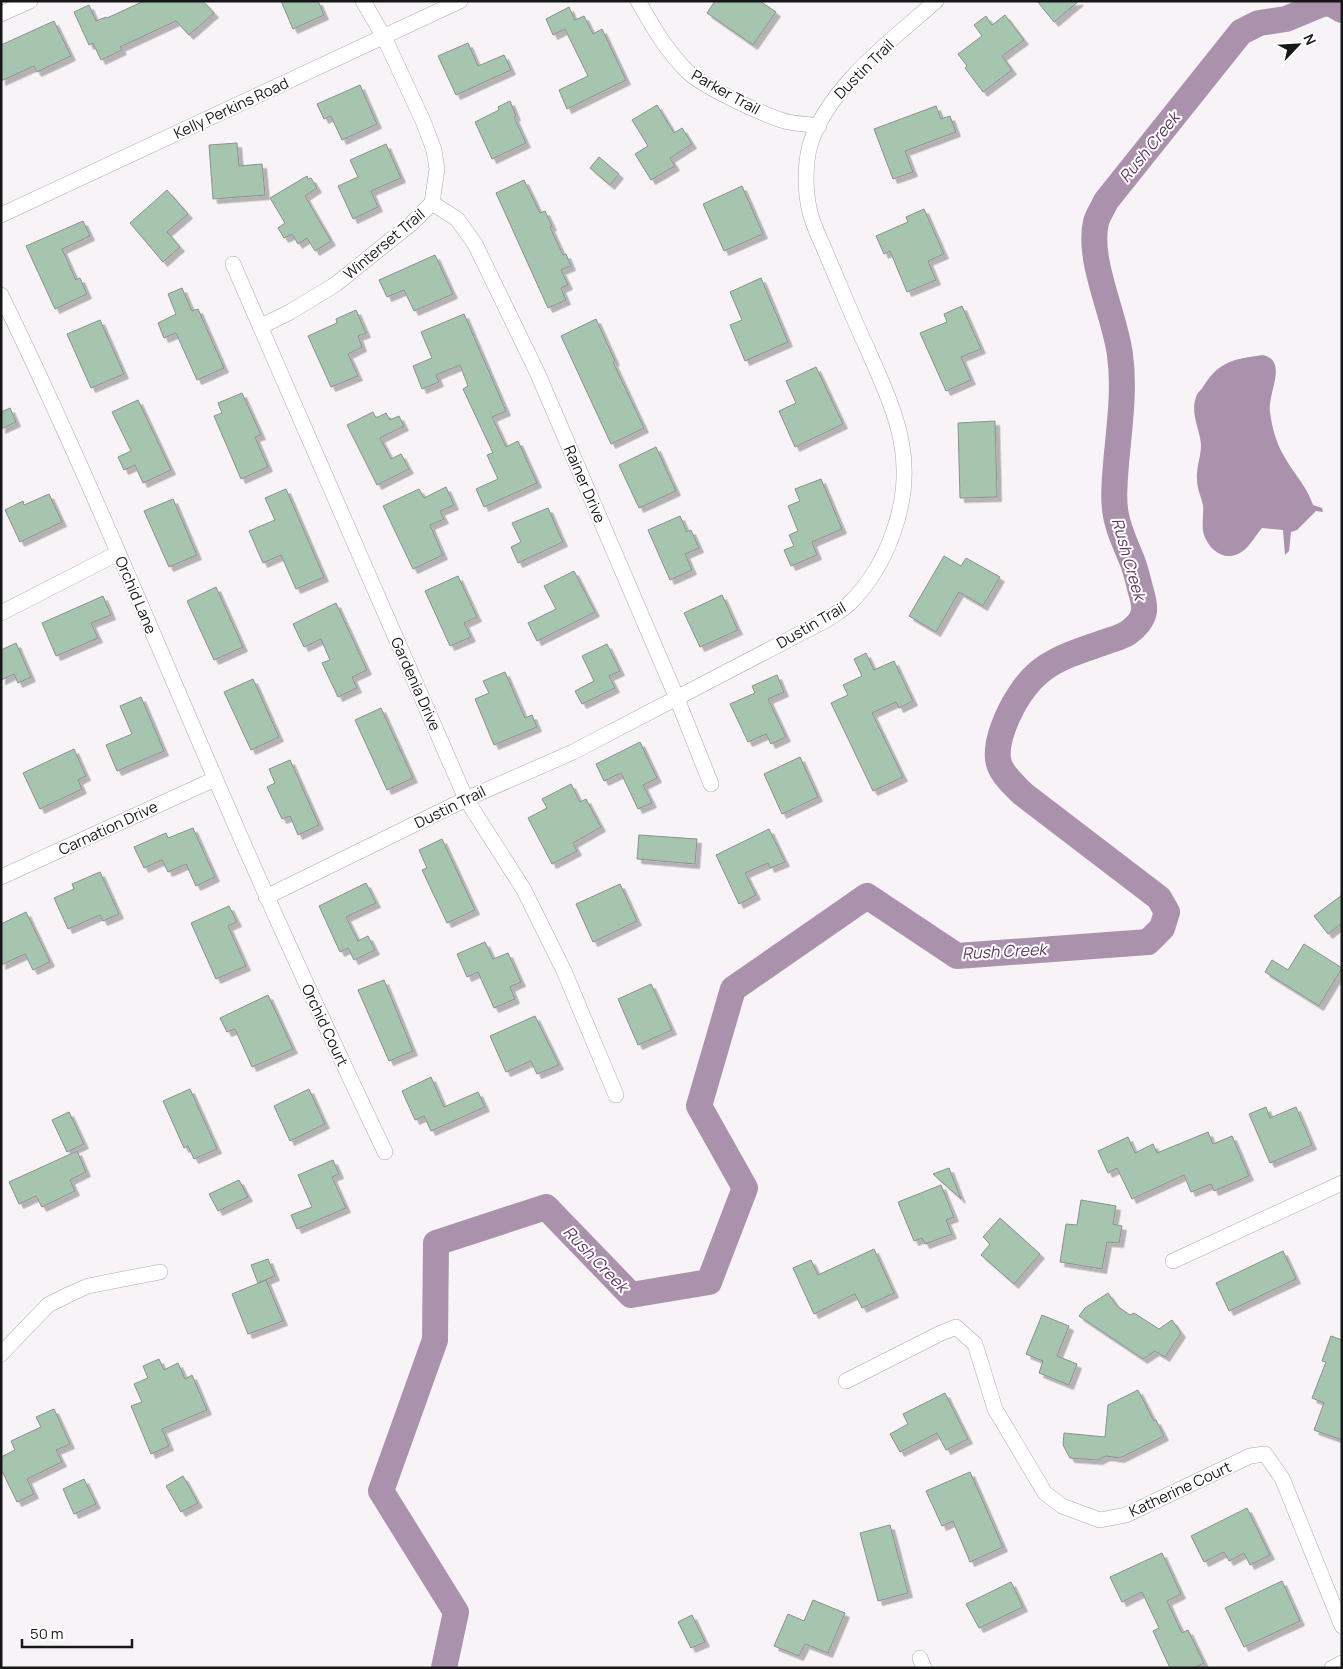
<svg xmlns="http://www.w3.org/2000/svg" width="1343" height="1669" font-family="Manrope,sans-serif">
  <defs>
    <filter id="shadow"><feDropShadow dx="4.5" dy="4.5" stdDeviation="0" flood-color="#0004"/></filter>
  </defs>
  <rect width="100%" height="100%" fill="#f7f3f6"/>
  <path fill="#ab92ac" d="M1263,355c26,6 4,39 7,57 2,15 6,31 14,44 9,17 23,30 29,49l9,3 1,4 -7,-1 -19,19 -6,2 -2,19 -4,4 -2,-25 -21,-2c-6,7 -12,18 -19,23 -16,12 -33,1 -39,-16 -3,-9 0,-20 -1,-30 -2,-9 -6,-16 -6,-26 -1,-11 4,-22 4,-34 -1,-16 -11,-31 -5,-48 1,-4 5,-7 7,-10 16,-26 31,-28 60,-32z"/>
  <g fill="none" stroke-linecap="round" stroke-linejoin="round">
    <path stroke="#ab92ac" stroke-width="26" d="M444,1668l12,-56 -75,-121 54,-151 1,-97 110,-36 85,88 78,-13 36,-94 -46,-82 34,-117 134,-93 90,60 191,-14 14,-14 5,-16 -8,-14 -136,-104c-24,-23 -32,-32 -20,-66 8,-22 23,-48 43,-61 18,-12 39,-18 59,-25 8,-3 18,-5 24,-10 7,-5 14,-13 15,-21 1,-7 -2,-16 -4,-23 -2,-8 -4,-17 -7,-25 -7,-18 -16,-35 -18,-54 -2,-15 0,-30 1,-45 3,-36 9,-73 4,-109 -5,-40 -33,-95 -24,-133 2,-7 7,-14 10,-21l135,-169 18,-9 27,-4 36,-15 8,-1 12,7"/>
  </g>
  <path fill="#a5c5af" stroke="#8c908d" filter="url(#shadow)" d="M144,1h59l11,12 -25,22 -13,-14 -56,26 2,3 -21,10 -8,-17 -4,2 -15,-33 15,-7 7,16 10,-4 1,1z
    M281,1h37l6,14 -31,14z
    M715,1h45l16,11 -23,33 -46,-32z
    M1037,1h42l-25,21z
    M569,7l6,13 9,-4 9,18 9,-5 24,51 -59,29 -8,-19 29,-14 -23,-47 -12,6 -7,-16z
    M1005,15l19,25 -22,16 10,14 -29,22 -18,-24 2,-2 -9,-12 24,-18 -8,-11 12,-9 6,9z
    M54,21l17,35 -34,16 -3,-6 -33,15v-36z
    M468,43l10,23 26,-11 7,15 -55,25 -18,-39z
    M360,85l17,39 -35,16 -11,-24 -7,3 -7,-15z
    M510,101l6,15 -2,1 12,26 -34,16 -17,-37 24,-12 -1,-3z
    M657,105l17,28 8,-5 10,16 -22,14 5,8 -24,14 -16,-26 13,-8 -16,-26z
    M936,106l5,13 9,-3 6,16 -51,19 8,21 -20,7 -19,-50z
    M237,143l2,23 23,-2 3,31 -52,4 -4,-54z
    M386,144l15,34 -30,13 7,16 -25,12 -15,-33 20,-9 -8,-17z
    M599,157l20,17 -9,11 -20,-17z
    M307,176l1,3 3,-1 6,10 -12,8 26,45 -16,10 -8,-13 -9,6 -6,-10 -8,4 -6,-10 7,-5 -15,-25z
    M524,180l16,33 5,-2 7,15 -2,1 13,28 3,-1 5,12 -10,4 7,15 -7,3 5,12 -18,8 -52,-115z
    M742,186l21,48 -39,17 -21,-47z
    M167,190l21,24 -21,18 13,15 -17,15 -33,-39z
    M924,209l20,45 -16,7 8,19 -29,12 -17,-41 -6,3 -8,-18 32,-14 -2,-5z
    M83,221l7,15 -28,13 14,31 4,-2 7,16 -32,15 -29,-63z
    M435,255l18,39 -39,17 -10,-21 -17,7 -8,-17z
    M761,278l27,64 -43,19 -15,-36 12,-5 -12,-28z
    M182,288l10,23 6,-2 26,59 -27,12 -21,-47 -12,5 -6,-15 18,-9 -8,-20z
    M962,306l19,43 -20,8 10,23 -25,11 -26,-58 27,-11 -3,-8z
    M356,310l10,23 -8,3 4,11 -14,7 10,22 -27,11 -23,-51 29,-13 -1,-4z
    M464,314l42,97 -14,6 14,30 12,-6 19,42 -53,24 -8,-18 22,-10 -11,-24 6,-2 -30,-64 5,-3 -8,-21 -24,10 3,7 -17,7 -9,-23 19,-8 -11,-26z
    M596,319l19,42 -2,1 31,66 -33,16 -50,-108z
    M100,320l24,54 -33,14 -24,-54z
    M816,367l27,57 -48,23 -16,-36 17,-8 -10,-22z
    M242,393l19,42 -6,2 13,30 -27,12 -27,-63 8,-3 -4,-10z
    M138,400l33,70 -28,13 -8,-18 -11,5 -6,-13 13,-6 -19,-39z
    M10,408l6,14 -15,7v-17z
    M373,412l3,6 10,-5 4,7 9,-4 5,10 -24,12 11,21 10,-5 8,15 -32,16 -30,-60z
    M995,421l2,76 -37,1 -2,-75z
    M656,447l20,44 -37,17 -20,-43z
    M821,479l21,50 -30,13 5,13 -26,11 -7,-16 10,-4 -5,-11 9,-4 -10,-25 12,-5 -5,-12z
    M446,487l8,18 -14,6 4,8 -14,6 13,30 -30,14 -30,-63 36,-17 5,9z
    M286,489l38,88 -28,12 -15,-34 -18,8 -14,-32 26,-11 -10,-22z
    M49,494l13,28 -42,20 -15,-32 18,-9 1,4z
    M173,499l24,56 -28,12 -25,-56z
    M548,508l15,34 -45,21 -7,-16 10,-5 -9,-19z
    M680,516l7,16 4,-2 8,18 -14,6 7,16 -22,10 -22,-50z
    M944,556l17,10 5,-8 34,19 -17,29 -24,-14 -23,40 -27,-16z
    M574,571l21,41 -58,29 -9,-18 28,-14 -12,-23z
    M458,576l19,41 -13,6 7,14 -21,9 -25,-55z
    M216,587l27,60 -29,13 -27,-59z
    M722,595l16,35 -38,17 -16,-34z
    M103,596l8,19 -20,8 7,15 -42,18 -14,-33z
    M336,603l31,67 -15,7 5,11 -19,9 -16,-34 8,-3 -9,-21 -17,8 -11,-23z
    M16,643l15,34 -13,6 -4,-9 -13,6v-30z
    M607,644l13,27 -11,5 6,12 -33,16 -7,-13 19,-10 -12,-25z
    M866,653l8,17 20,-9 19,40 -14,7 -3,-6 -24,11 31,64 -30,14 -42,-88 17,-8 -5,-10 19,-9 -8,-17z
    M505,672l20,46 7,-3 5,12 -43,18 -19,-46 14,-6 -6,-12z
    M777,675l7,17 -16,7 18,38 -15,7 -5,-10 -18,8 -18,-38 25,-11 -3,-7z
    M253,679l26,58 -28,13 -27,-58z
    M141,697l23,54 -47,20 -11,-26 26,-11 -12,-28z
    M381,708l32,70 -26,12 -32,-70z
    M640,742l17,36 -14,7 9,18 -14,6 -17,-36 -17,8 -8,-17z
    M74,749l12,27 -8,4 4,9 -42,20 -17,-36z
    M800,757l18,40 -36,17 -18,-40z
    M290,760l29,65 -21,10 -8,-19 -8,3 -15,-32 8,-4 -6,-14z
    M571,784l9,18 6,-3 15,28 -28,16 4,8 -25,13 -24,-46 19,-10 -5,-9z
    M193,828l22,49 -19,9 -10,-22 -18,8 -6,-12 -18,8 -10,-21 32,-14 2,5z
    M769,829l16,33 -15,6 -2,-5 -23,10 11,22 -17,9 -23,-49z
    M639,835l58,4 -2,25 -58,-5z
    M442,839l33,71 -28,13 -25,-53 5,-2 -8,-18z
    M100,872l19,42 -16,7 -3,-6 -32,14 -14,-31 20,-9 -2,-5z
    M366,883l10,20 -30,14 12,24 10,-5 7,14 -21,10 -6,-12 -8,4 -21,-46z
    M620,884l17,37 -44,21 -17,-38z
    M1342,895v28l-14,11 -14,-18z
    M229,906l8,16 -9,4 18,40 -30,13 -25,-56z
    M26,912l24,50 -17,8 -8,-16 -24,11v-41z
    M485,942l8,17 15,-6 13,29 -11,5 5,12 -21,9 -16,-36 -11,5 -10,-23z
    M1304,944l38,24 -23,38 -54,-34 7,-12 16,10z
    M384,980l29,71 -24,10 -31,-71z
    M651,984l21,46 -34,15 -20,-46z
    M268,995l25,54 -41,18 -17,-38 -8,3 -7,-14z
    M535,1016l24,49 -22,9 -6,-13 -25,11 -16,-36z
    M431,1077l13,30 34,-15 7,15 -54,24 -7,-15 -9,4 -13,-29z
    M190,1089l27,60 -23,10 -6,-13 -4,2 -21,-47z
    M309,1089l16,35 -35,17 -16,-35z
    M1266,1107l4,11 26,-11 16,38 -42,18 -21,-49z
    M69,1112l15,32 -17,8 -15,-32z
    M1208,1132l5,12 19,-8 17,40 -35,15 -3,-7 -20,8 -7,-17 -52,24 -15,-31 -9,5 -10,-22 30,-14 7,16 18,-9 4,9z
    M77,1151l9,21 -16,8 5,11 -33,16 -6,-11 -17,8 -10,-22z
    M333,1160l6,14 -7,3 14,31 -49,21 -6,-14 21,-8 -14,-32z
    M949,1168l12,31 -28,-25z
    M239,1180l9,17 -30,14 -9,-17z
    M941,1185l13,32 -8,3 6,14 -27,10 -3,-6 -8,3 -16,-39z
    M1081,1200l35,6 -3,18 9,2 -3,17 -12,-1 -5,27 -42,-7 6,-38 11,1z
    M1000,1218l40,36 -26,30 -33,-29 9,-11 -7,-7z
    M874,1249l20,44 -32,15 -7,-14 -41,20 -21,-46 18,-8 7,15z
    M1283,1251l13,28 -67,32 -13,-28z
    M268,1259l7,17 -17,7 -7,-18z
    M266,1280l17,41 -35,13 -16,-40z
    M1108,1293l9,13 13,9 4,-2 25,16 13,-9 9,13 -16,24 -10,-6 -12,8 -64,-43 6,-8z
    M1042,1315l27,11 -12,30 20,8 -8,21 -30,-12 4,-12 -17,-7z
    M1331,1336l11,4v100l-28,-10 10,-27 -12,-5 14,-36 -4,-1z
    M159,1359l5,11 14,-7 7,16 7,-4 15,35 -45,19 7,17 -18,8 -20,-48 11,-4 -8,-18 14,-6 -5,-12z
    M1138,1390l16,31 2,-1 8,16 -44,22 -14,-2 -8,4 -28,-2 -7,-13 1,-12 41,4 3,-32z
    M945,1393l23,46 -22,11 -9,-17 -37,19 -10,-18 18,-10 -5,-10z
    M54,1409l16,35 -14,6 6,12 -35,17 7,15 -17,8 -16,-33v-12l14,-7 -4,-9 30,-14 -5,-10z
    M970,1472l33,75 -33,15 -17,-41 -11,5 -16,-35z
    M183,1476l15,27 -17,9 -15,-26z
    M84,1479l12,25 -22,10 -11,-25z
    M1247,1508l23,47 -20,10 -6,-12 -15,8 -5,-9 -20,10 -13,-26z
    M890,1525l18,68 -30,8 -18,-68z
    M1162,1553l19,41 -14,7 15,32 6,-3 16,33 -11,5h-23l-17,-37 6,-3 -17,-36 -20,10 -12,-25z
    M1282,1581l18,40 -56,26 -19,-39z
    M1011,1582l12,25 -44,21 -13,-24z
    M813,1600l32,13 -17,40 -23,-9 -6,12 -25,-10 14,-32 16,7z
    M692,1615l13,27 -14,6 -13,-26z"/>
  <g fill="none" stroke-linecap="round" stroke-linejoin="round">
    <g stroke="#adaaad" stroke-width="16">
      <path id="minor" d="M638,1c15,26 29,51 51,72 17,15 69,39 92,47 12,4 26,4 38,6
        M1,14l29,-13
        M432,203l25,16 18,25 62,128 139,324 35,88
        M1,215l459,-214
        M233,264l233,535 58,91 40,81 52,124
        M1,295c77,158 144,321 214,483 54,126 111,250 170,374
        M260,327l30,-15 46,-28 76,-61 20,-20 5,-34 -3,-19 -11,-29 -39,-84 -21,-36
        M1,613l117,-60
        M1,877l214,-98
        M266,897l200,-98 107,-47 255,-133c7,-5 16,-10 22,-16 19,-19 34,-44 43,-70 26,-72 3,-119 -26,-185 -14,-30 -26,-60 -39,-90 -6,-16 -16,-33 -19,-50 -4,-19 -4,-44 1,-63 18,-58 82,-105 126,-144
        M1173,1261l169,-78
        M1,1354l47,-49 22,-11 18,-8 72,-14
        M846,1381l95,-48 15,-6 19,17 20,65 50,84 17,13 38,14 26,-5 124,-59 15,-2 17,24 60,148
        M920,1658l4,10
        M1332,1668l10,-5"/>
    </g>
    <use href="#minor" stroke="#fff" stroke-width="15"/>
  </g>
  <g text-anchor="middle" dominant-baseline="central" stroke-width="4" stroke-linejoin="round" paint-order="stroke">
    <g font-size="15" fill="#181718" stroke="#fff">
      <text transform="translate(864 69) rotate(-45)">Dustin Trail</text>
      <text transform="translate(726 92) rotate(29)">Parker Trail</text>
      <text transform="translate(231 108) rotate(-25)">Kelly Perkins Road</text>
      <text transform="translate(384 244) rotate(-40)">Winterset Trail</text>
      <text transform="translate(585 484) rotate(67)">Rainer Drive</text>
      <text transform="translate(136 595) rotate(67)">Orchid Lane</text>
      <text transform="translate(811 625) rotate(-30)">Dustin Trail</text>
      <text transform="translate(416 684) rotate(66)">Gardenia Drive</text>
      <text transform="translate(450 807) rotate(-26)">Dustin Trail</text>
      <text transform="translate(108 828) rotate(-25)">Carnation Drive</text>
      <text transform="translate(325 1025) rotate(65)">Orchid Court</text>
      <text transform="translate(1180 1489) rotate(-25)">Katherine Court</text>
    </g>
    <g font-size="16" font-style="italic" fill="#5e395f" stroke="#fff">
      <text transform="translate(1149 147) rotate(-51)">Rush Creek</text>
      <text transform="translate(1129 559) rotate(74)">Rush Creek</text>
      <text transform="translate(1004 951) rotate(-3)">Rush Creek</text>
      <text transform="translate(596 1259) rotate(46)">Rush Creek</text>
    </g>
  </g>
  <rect width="1343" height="1669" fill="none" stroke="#181718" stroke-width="5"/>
  <g transform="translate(1298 45) rotate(65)" stroke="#ffffff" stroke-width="4" paint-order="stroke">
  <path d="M0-4L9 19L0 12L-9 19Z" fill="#181718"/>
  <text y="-8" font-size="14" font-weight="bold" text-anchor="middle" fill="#181718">N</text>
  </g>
  <path d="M22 1639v8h110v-8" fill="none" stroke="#181718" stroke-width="2.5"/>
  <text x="30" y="1639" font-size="15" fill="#181718" stroke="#ffffff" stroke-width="4" paint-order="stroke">50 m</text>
</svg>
